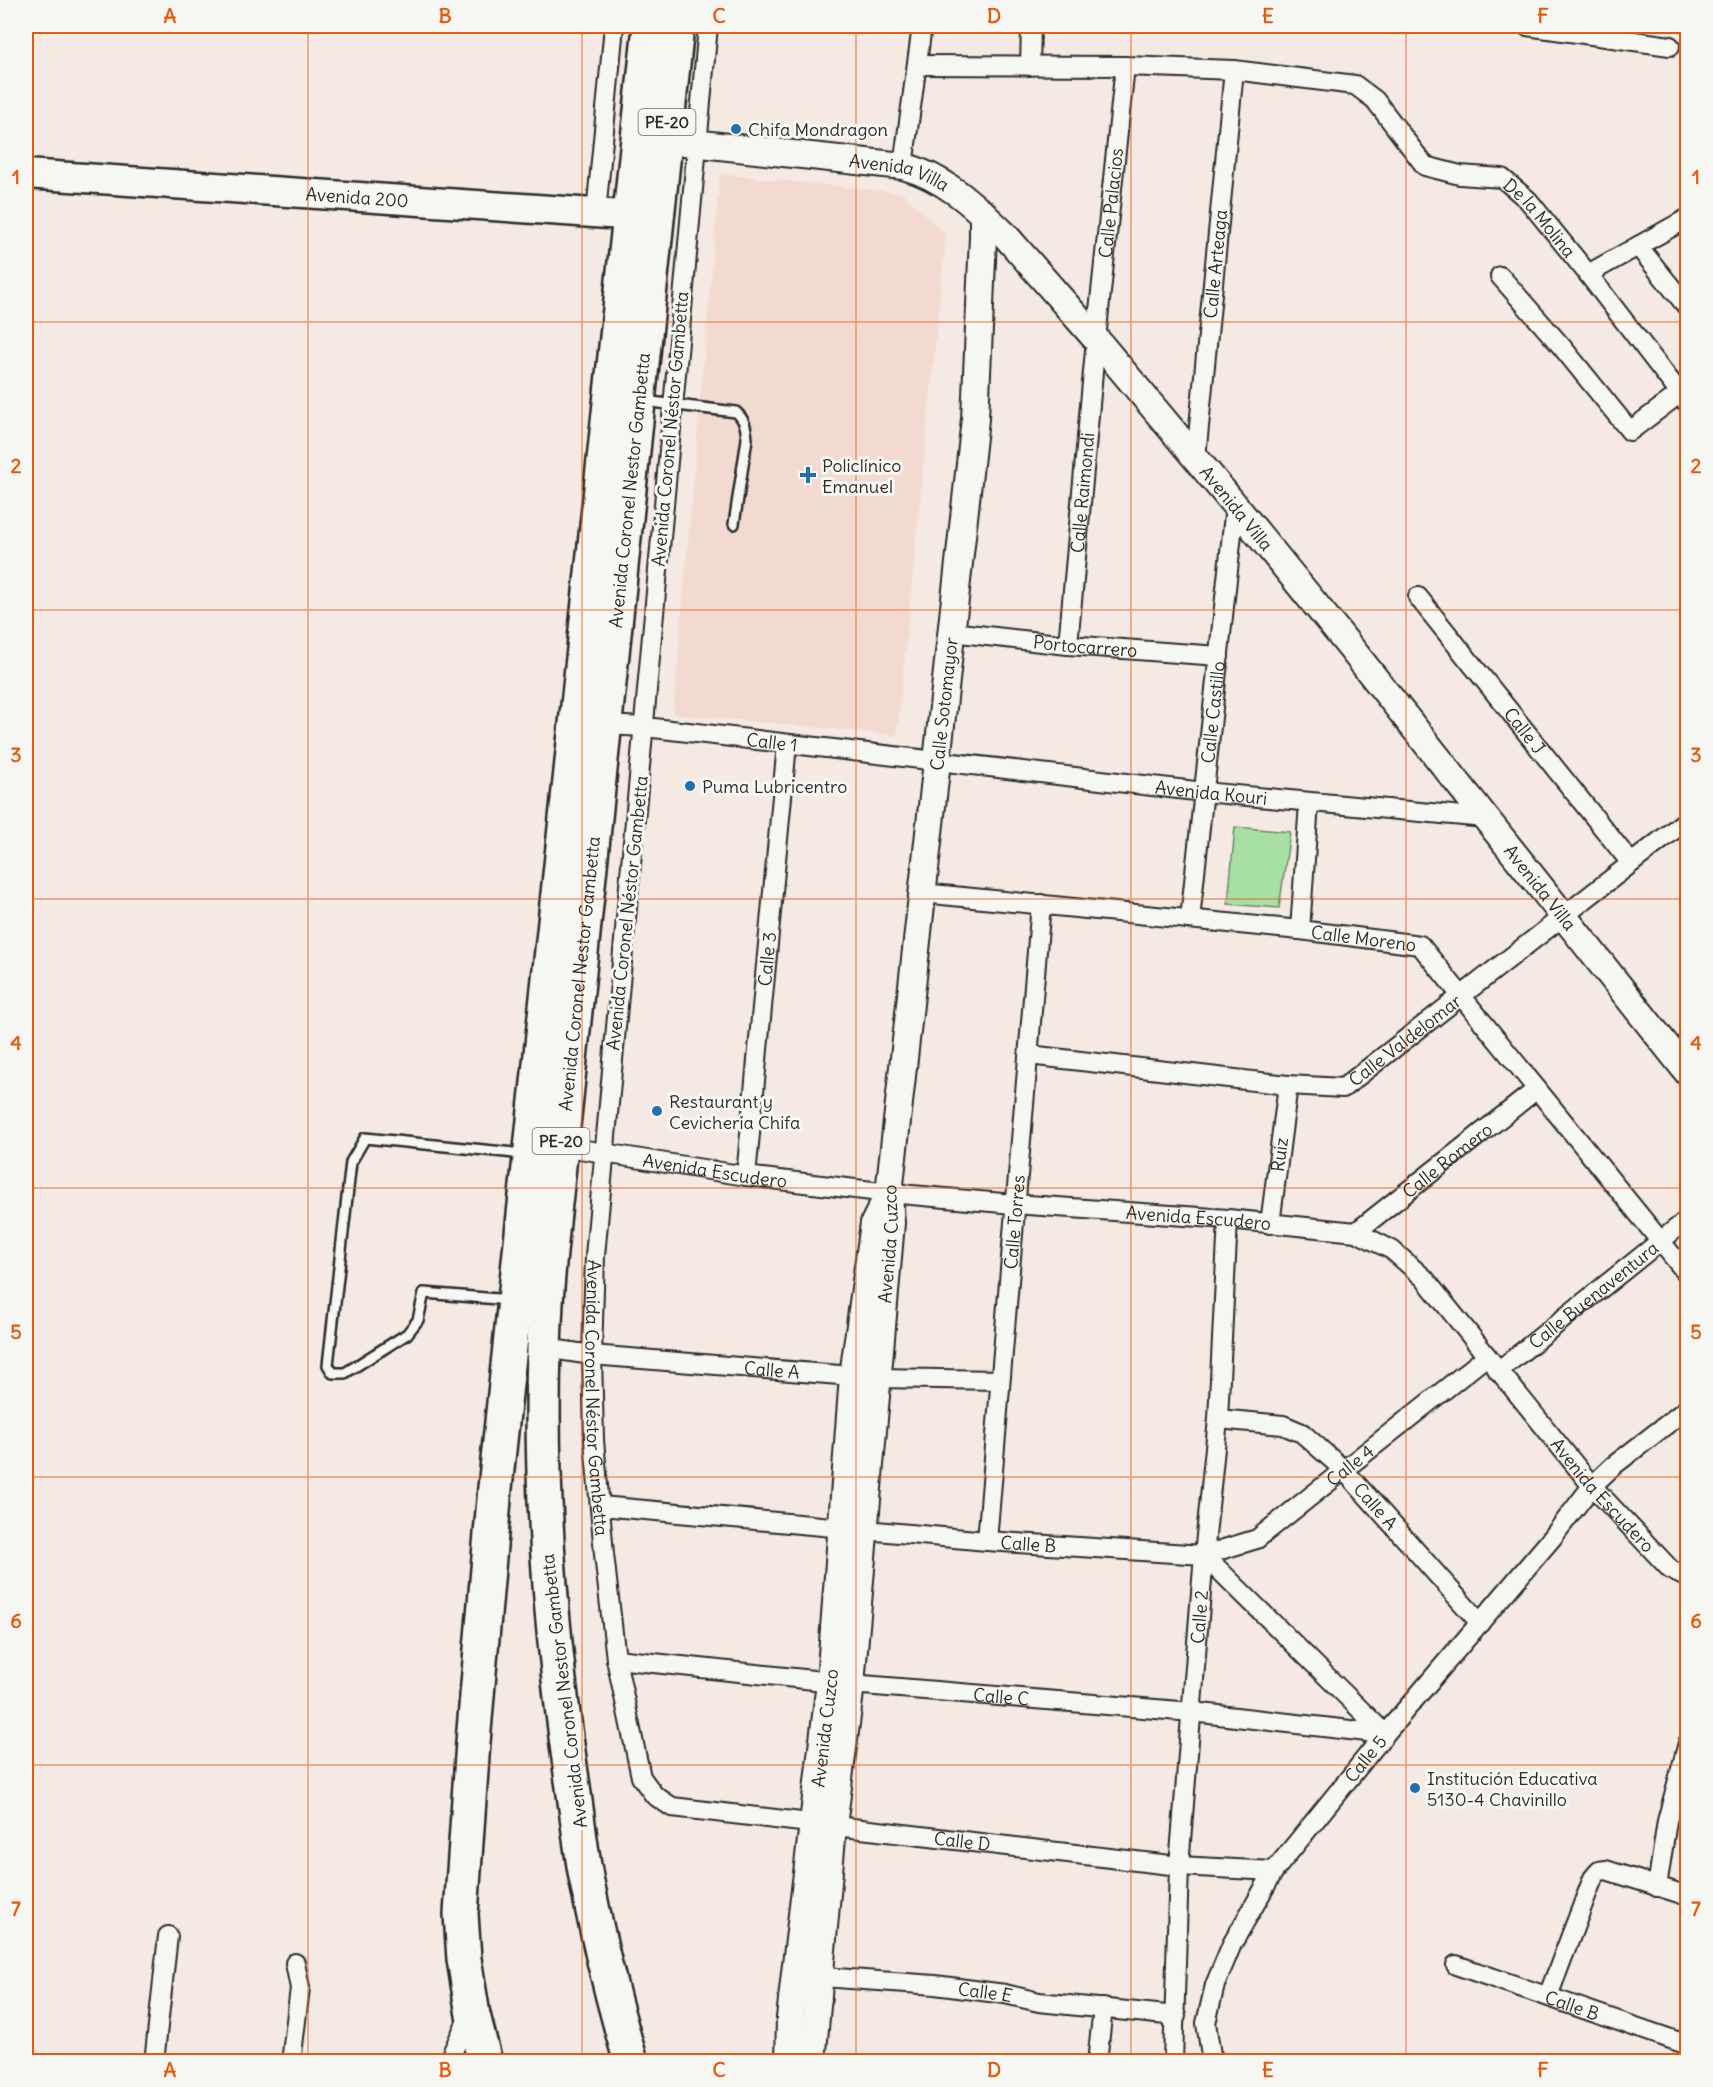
<svg xmlns="http://www.w3.org/2000/svg" width="1713" height="2087" font-family="Delius,sans-serif">
  <rect width="100%" height="100%" fill="#f4e9e3"/>
  <filter id="ink" filterUnits="userSpaceOnUse"><feTurbulence type="fractalNoise" baseFrequency=".0167" numOctaves="2"/><feDisplacementMap in="SourceGraphic" scale="12" xChannelSelector="R" yChannelSelector="G"/><feConvolveMatrix kernelMatrix="1 2 1 2 8 2 1 2 1" color-interpolation-filters="sRGB"/></filter>
  <g filter="url(#ink)">
    <path fill="#f2dad0" d="M720,174l182,19 44,42 -49,500 -224,-21z"/>
    <path fill="#a8e0a4" stroke="#6a8668" stroke-width="1.5" d="M1235,827l55,5 -11,76 -51,-4z"/>
    <g fill="none" stroke-linecap="round" stroke-linejoin="round">
      <g stroke="#2b2b2b" stroke-width="14">
        <path id="lane" d="M643,401l93,11c9,8 10,15 11,27l-13,85
          M510,1300l-86,-7 -6,27 -11,14 -62,39h-12l-5,-8 23,-203 14,-24 159,16"/>
      </g>
      <g stroke="#2b2b2b" stroke-width="22">
        <g id="street">
          <path id="s1" d="M708,26l-113,1230 -3,99 2,85 10,114 12,105 25,118 13,18 18,12 507,59 95,5"/>
          <path d="M1527,26l143,20"/>
          <path id="s2" d="M917,65l208,1 109,4 121,15 20,15 50,66 35,9 42,3 26,22 60,74 100,130"/>
          <path d="M1030,66l1,-40"/>
          <path d="M903,166l19,-140"/>
          <path d="M596,213l18,-187"/>
          <path d="M1638,246l50,62"/>
          <path d="M1588,274l100,-56"/>
          <path d="M1500,276l62,71 68,84 49,-37"/>
          <path id="s3" d="M1196,457l38,-387"/>
          <path id="s4" d="M1418,597l213,266"/>
          <path id="s5" d="M951,632l117,13 151,11"/>
          <path id="s6" d="M1068,645l28,-306 29,-273"/>
          <path id="s7" d="M605,725l40,2 559,65 281,26"/>
          <path id="s8" d="M922,893l378,37 120,15 268,330"/>
          <path id="s9" d="M1190,919l45,-413"/>
          <path d="M1300,930l9,-127"/>
          <path id="s10" d="M1029,1055l259,30 55,3 345,-269"/>
          <path id="s11" d="M561,1146l185,30 143,17 125,11 214,15 128,13 36,18 32,28 168,208 79,84 17,8"/>
          <path id="s12" d="M746,1176l41,-432"/>
          <path id="s13" d="M1270,1224l18,-139"/>
          <path id="s14" d="M1356,1232l181,-143"/>
          <path id="s15" d="M545,1348l47,7 285,23 123,2"/>
          <path id="s16" d="M1498,1371l190,-152"/>
          <path id="s17" d="M1218,1419l65,6 19,8 42,37 136,153"/>
          <path id="s18" d="M601,1506l386,35 217,14 181,179"/>
          <path id="s19" d="M987,1541l54,-637"/>
          <path id="s20" d="M1204,1555l53,-16 230,-183"/>
          <path id="s21" d="M616,1659l235,25 341,28 193,22"/>
          <path d="M1657,1887l10,-66 21,-78"/>
          <path id="s22" d="M1456,1965l232,80"/>
          <path id="s23" d="M808,1976l127,9 70,9 34,8 137,14"/>
          <path d="M1548,1996l45,-118 6,-7 7,-1 82,26"/>
          <path d="M154,2062l14,-126"/>
          <path d="M291,2062l9,-74 -5,-25"/>
          <path d="M448,2062l17,-37 8,-10"/>
          <path d="M1097,2062l6,-54"/>
          <path id="s24" d="M1173,2062l6,-196 25,-311 14,-136 10,-200"/>
          <path id="s25" d="M1217,2062l-6,-7 -5,-32 9,-38 17,-41 42,-73 111,-137 167,-196 40,-52 21,-20 75,-58"/>
        </g>
      </g>
      <g stroke="#2b2b2b" stroke-width="30">
        <g id="secondary">
          <path id="s26" d="M665,140l238,26c41,11 71,39 101,68l92,105 128,153 126,155 338,426"/>
          <path id="s27" d="M789,2062l1,-44 5,-45 35,-291 23,-306 21,-153 11,-22"/>
          <path id="s28" d="M812,2062l21,-236 18,-142 40,-461 -2,-30 86,-774 8,-182v-24"/>
        </g>
      </g>
      <g stroke="#2b2b2b" stroke-width="33">
        <g id="primary">
          <path id="s29" d="M26,174l626,43"/>
        </g>
      </g>
      <g stroke="#2b2b2b" stroke-width="38">
        <g id="highway">
          <path d="M485,2062l-12,-47 -9,-56 -3,-45 12,-172 22,-254 155,-1462"/>
          <path id="s30" d="M631,2062c-18,-61 -33,-123 -45,-185 -6,-32 -9,-65 -14,-97 -23,-157 -35,-317 -26,-477 3,-52 10,-104 15,-157l116,-1120"/>
        </g>
      </g>
      <use href="#lane" stroke="#f6f6f2" stroke-width="9"/>
      <use href="#street" stroke="#f6f6f2" stroke-width="18"/>
      <use href="#secondary" stroke="#f6f6f2" stroke-width="26"/>
      <use href="#primary" stroke="#f6f6f2" stroke-width="28"/>
      <use href="#highway" stroke="#f6f6f2" stroke-width="33"/>
    </g>
  </g>
  <path fill="none" stroke="#e8590c" stroke-width="1.5" stroke-opacity="0.55" d="M308,26v2036M582,26v2036M856,26v2036M1131,26v2036M1406,26v2036M26,322h1662M26,610h1662M26,899h1662M26,1188h1662M26,1477h1662M26,1765h1662"/>
  <g fill="#1f6fb2" stroke="#f6f6f2" stroke-width="2">
    <circle cx="736" cy="129" r="6"/>
    <path d="M805 466h6v6h6v6h-6v6h-6v-6h-6v-6h6z"/>
    <circle cx="690" cy="786" r="6"/>
    <circle cx="657" cy="1111" r="6"/>
    <circle cx="1415" cy="1788" r="6"/>
  </g>
  <g text-anchor="middle" dominant-baseline="central" stroke-width="6" stroke-linejoin="round" paint-order="stroke">
    <g fill="#f6f6f2" stroke="#686867" stroke-width="1.5">
      <rect x="638.5" y="109" width="57" height="26" rx="4.5"/>
      <rect x="532.5" y="1128" width="57" height="26" rx="4.5"/>
    </g>
    <g font-size="16" font-weight="bold" fill="#2b2b2b">
      <text x="667" y="122">PE-20</text>
      <text x="561" y="1141">PE-20</text>
    </g>
    <g font-size="18" fill="#2b2b2b" stroke="#f6f6f2" text-anchor="start">
      <text x="748" y="129">Chifa Mondragon</text>
      <text x="822" y="465">Policlínico<tspan x="822" dy="21">Emanuel</tspan></text>
      <text x="702" y="786">Puma Lubricentro</text>
      <text x="669" y="1101">Restaurant y<tspan x="669" dy="21">Cevichería Chifa</tspan></text>
      <text x="1427" y="1778">Institución Educativa<tspan x="1427" dy="21">5130-4 Chavinillo</tspan></text>
    </g>
    <g font-size="18" fill="#2b2b2b" stroke="#f6f6f2">
      <text stroke="none"><textPath href="#s26" startOffset="237">Avenida Villa</textPath></text>
      <text stroke="none"><textPath href="#s29" startOffset="332">Avenida 200</textPath></text>
      <text stroke="none"><textPath href="#s6" startOffset="444">Calle Palacios</textPath></text>
      <text stroke="none"><textPath href="#s2" startOffset="680">De la Molina</textPath></text>
      <text stroke="none"><textPath href="#s3" startOffset="194">Calle Arteaga</textPath></text>
      <text transform="translate(670 429) rotate(-85)">Avenida Coronel Néstor Gambetta</text>
      <text stroke="none"><textPath href="#s30" startOffset="1584">Avenida Coronel Nestor Gambetta</textPath></text>
      <text stroke="none"><textPath href="#s6" startOffset="153">Calle Raimondi</textPath></text>
      <text stroke="none"><textPath href="#s26" startOffset="722">Avenida Villa</textPath></text>
      <text stroke="none"><textPath href="#s5" startOffset="135">Portocarrero</textPath></text>
      <text stroke="none"><textPath href="#s28" startOffset="1365">Calle Sotomayor</textPath></text>
      <text stroke="none"><textPath href="#s9" startOffset="208">Calle Castillo</textPath></text>
      <text stroke="none"><textPath href="#s4" startOffset="171">Calle J</textPath></text>
      <text stroke="none"><textPath href="#s7" startOffset="168">Calle 1</textPath></text>
      <text stroke="none"><textPath href="#s7" startOffset="610">Avenida Kouri</textPath></text>
      <text stroke="none"><textPath href="#s26" startOffset="1208">Avenida Villa</textPath></text>
      <text transform="translate(627 913) rotate(-84)">Avenida Coronel Néstor Gambetta</text>
      <text stroke="none"><textPath href="#s8" startOffset="444">Calle Moreno</textPath></text>
      <text stroke="none"><textPath href="#s12" startOffset="218">Calle 3</textPath></text>
      <text stroke="none"><textPath href="#s30" startOffset="1098">Avenida Coronel Nestor Gambetta</textPath></text>
      <text stroke="none"><textPath href="#s10" startOffset="394">Calle Valdelomar</textPath></text>
      <text stroke="none"><textPath href="#s13" startOffset="70">Ruiz</textPath></text>
      <text stroke="none"><textPath href="#s14" startOffset="116">Calle Romero</textPath></text>
      <text stroke="none"><textPath href="#s11" startOffset="156">Avenida Escudero</textPath></text>
      <text stroke="none"><textPath href="#s11" startOffset="642">Avenida Escudero</textPath></text>
      <text stroke="none"><textPath href="#s19" startOffset="320">Calle Torres</textPath></text>
      <text stroke="none"><textPath href="#s28" startOffset="822">Avenida Cuzco</textPath></text>
      <text stroke="none"><textPath href="#s16" startOffset="122">Calle Buenaventura</textPath></text>
      <text stroke="none"><textPath href="#s15" startOffset="228">Calle A</textPath></text>
      <text stroke="none"><textPath href="#s1" startOffset="1377">Avenida Coronel Néstor Gambetta</textPath></text>
      <text stroke="none"><textPath href="#s20" startOffset="174">Calle 4</textPath></text>
      <text stroke="none"><textPath href="#s11" startOffset="1164">Avenida Escudero</textPath></text>
      <text stroke="none"><textPath href="#s17" startOffset="190">Calle A</textPath></text>
      <text stroke="none"><textPath href="#s18" startOffset="429">Calle B</textPath></text>
      <text stroke="none"><textPath href="#s24" startOffset="446">Calle 2</textPath></text>
      <text transform="translate(564 1691) rotate(-97)">Avenida Coronel Nestor Gambetta</text>
      <text stroke="none"><textPath href="#s21" startOffset="387">Calle C</textPath></text>
      <text stroke="none"><textPath href="#s27" startOffset="336">Avenida Cuzco</textPath></text>
      <text stroke="none"><textPath href="#s25" startOffset="354">Calle 5</textPath></text>
      <text stroke="none"><textPath href="#s1" startOffset="2096">Calle D</textPath></text>
      <text stroke="none"><textPath href="#s23" startOffset="178">Calle E</textPath></text>
      <text stroke="none"><textPath href="#s22" startOffset="123">Calle B</textPath></text>
    </g>
  </g>
  <rect width="1713" height="2087" fill="none" stroke="#f6f6f2" stroke-width="66"/>
  <rect x="33" y="33" width="1647" height="2021" fill="none" stroke="#e8590c" stroke-width="2"/>
  <g font-size="20" text-anchor="middle" font-weight="bold" fill="#e8590c">
    <text x="170" y="23">A</text>
    <text x="445" y="23">B</text>
    <text x="719" y="23">C</text>
    <text x="994" y="23">D</text>
    <text x="1268" y="23">E</text>
    <text x="1543" y="23">F</text>
    <text x="16" y="184">1</text>
    <text x="1696" y="184">1</text>
    <text x="16" y="473">2</text>
    <text x="1696" y="473">2</text>
    <text x="16" y="762">3</text>
    <text x="1696" y="762">3</text>
    <text x="16" y="1050">4</text>
    <text x="1696" y="1050">4</text>
    <text x="16" y="1339">5</text>
    <text x="1696" y="1339">5</text>
    <text x="16" y="1628">6</text>
    <text x="1696" y="1628">6</text>
    <text x="16" y="1916">7</text>
    <text x="1696" y="1916">7</text>
    <text x="170" y="2077">A</text>
    <text x="445" y="2077">B</text>
    <text x="719" y="2077">C</text>
    <text x="994" y="2077">D</text>
    <text x="1268" y="2077">E</text>
    <text x="1543" y="2077">F</text>
  </g>
</svg>
